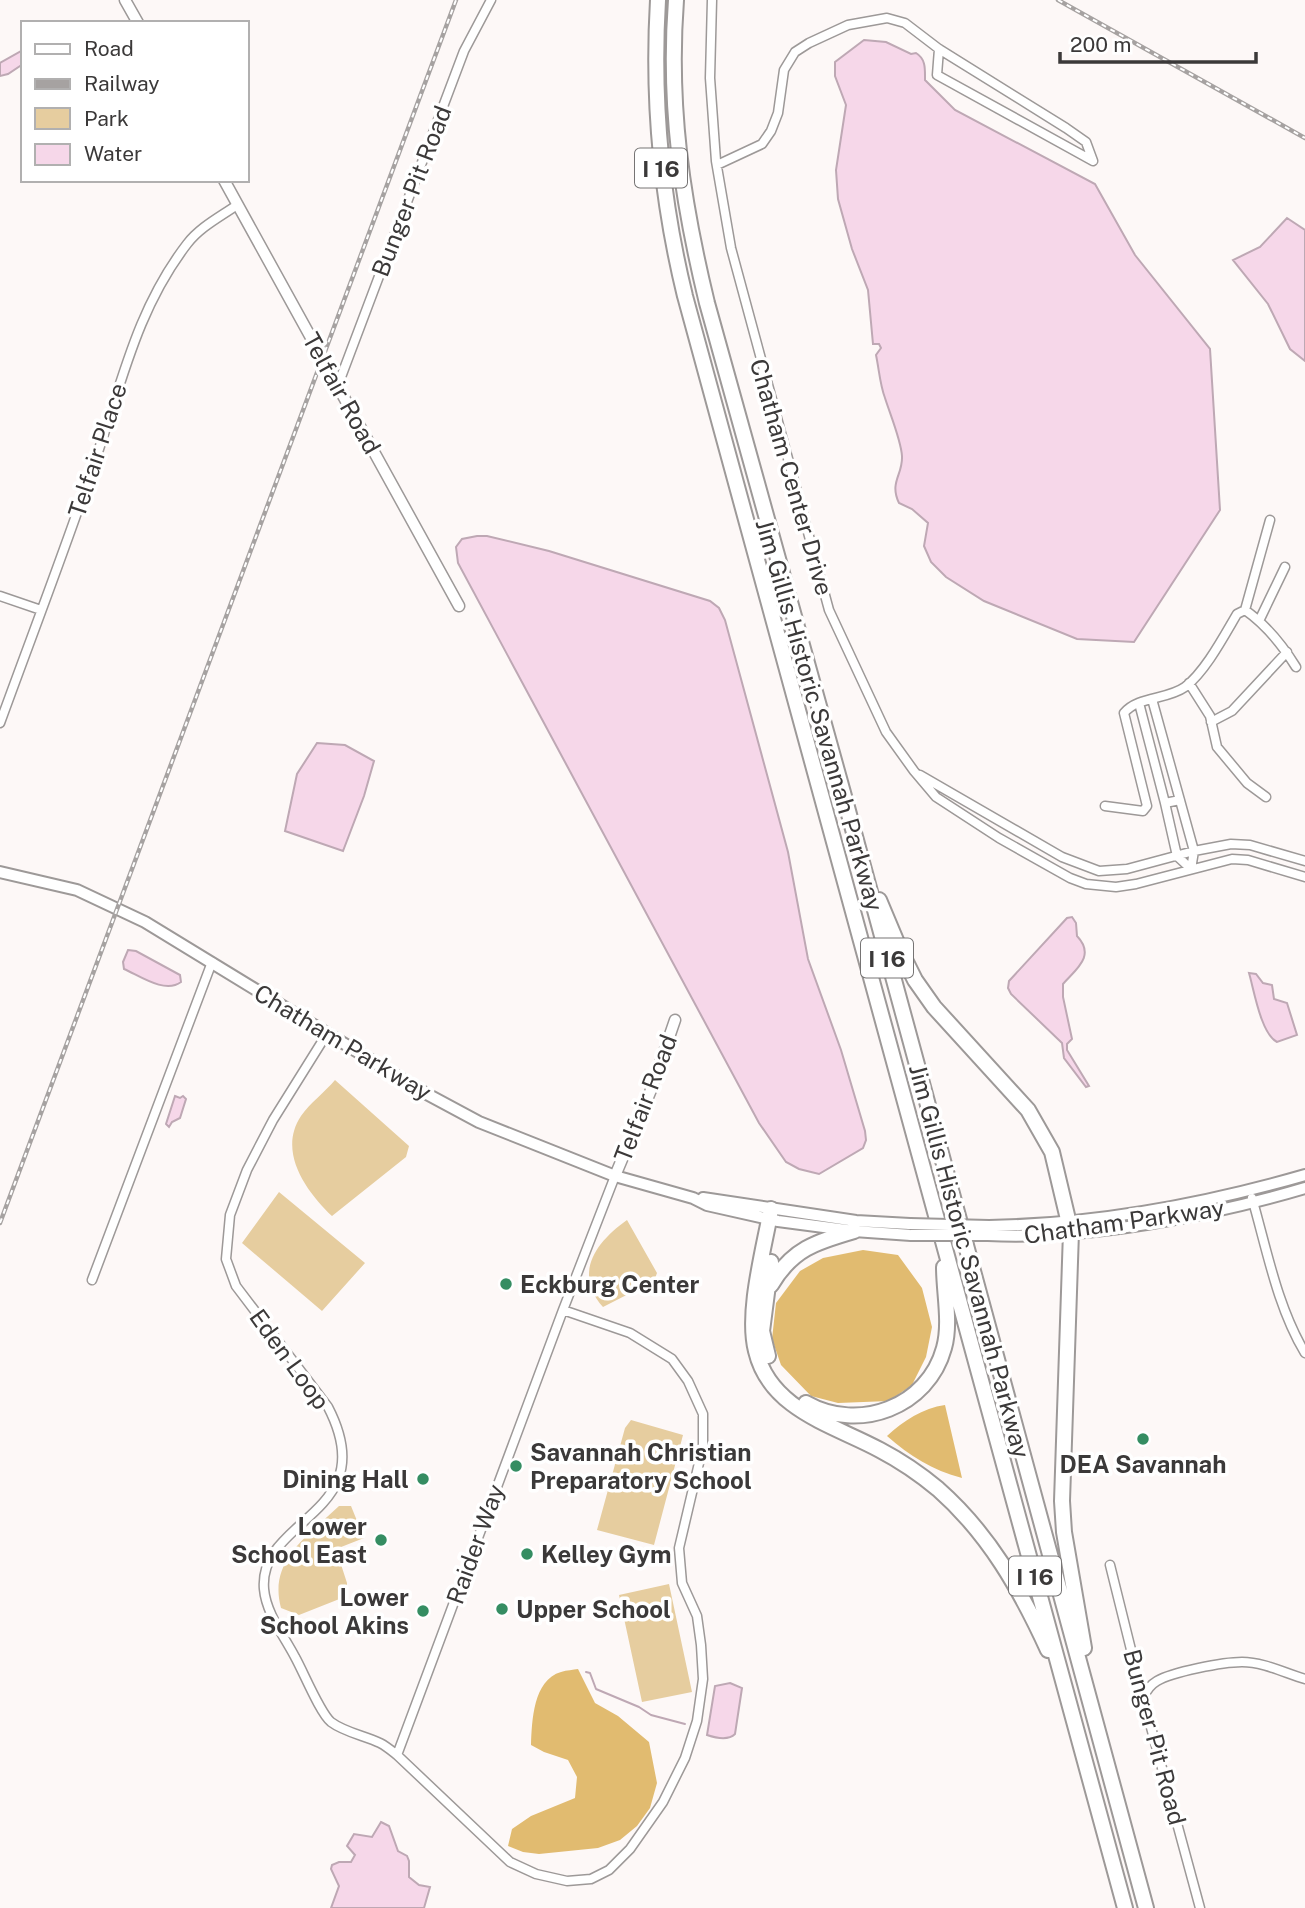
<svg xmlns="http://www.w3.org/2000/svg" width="1305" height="1908" font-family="'Public Sans',sans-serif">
  <rect width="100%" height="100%" fill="#fdf8f7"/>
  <path fill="#e6cd9f" d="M335,1080l74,66 -3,11 -74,59c-25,-24 -55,-64 -31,-100 9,-13 24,-24 34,-36z
    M279,1192l86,71 -43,48 -80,-68z
    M627,1220l30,53 -3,8 -51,26c-30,-34 -7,-65 24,-87z
    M631,1420l52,15 -29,110 -57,-15 28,-102z
    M339,1506h12l13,32 -28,11 11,34v13l-48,19 -18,-7c-13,-48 27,-72 58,-102z
    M669,1584l23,108 -50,10 -23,-107z"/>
  <path fill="#e1bb70" d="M863,1250l35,5 24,33 10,39 -6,30 -14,28 -23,16 -51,2 -27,-7 -30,-31 -9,-26 4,-36 24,-32 23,-13z
    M945,1405l17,73c-30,-8 -52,-22 -75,-42 16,-15 36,-28 58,-31z
    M578,1669l17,34 23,13 31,26 8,41 -7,25 -13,18 -17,14 -22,8 -59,6 -16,-2 -15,-6 4,-17 19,-13 44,-18 2,-21 -9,-17 -24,-8 -13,-7c1,-24 2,-65 30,-73 6,-2 12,-2 17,-3z"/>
  <path fill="#f6d7e9" stroke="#bea8b4" stroke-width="2" d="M864,40l22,2 25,12 5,-1c10,6 9,16 9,27l30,30 140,74 40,71 75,94 10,161 -86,132 -57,-3 -93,-38 -38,-24 -15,-15 -7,-16 4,-23 -16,-14 -13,-6c-10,-21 4,-28 3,-47 -1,-16 -12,-42 -17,-58 -5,-13 -6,-29 -9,-43l5,-7 -2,-4h-6l-5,-54 -16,-41 -14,-50 -2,-29 10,-65 -11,-29v-14z
    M23,50v14l-15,10 -8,2v-13z
    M1287,218l18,12v131l-15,-12 -22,-45 -35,-44 27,-13z
    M477,536h10l62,15 161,50 9,7 6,12 63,232 20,107 33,91 24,81 1,9 -3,8 -44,26 -20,-5 -13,-7 -27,-39 -301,-560 -2,-16 6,-8z
    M317,743l28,2 29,16 -10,35 -21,55 -58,-20 12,-57z
    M1072,917l4,6 1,13c19,20 -1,33 -14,48v13l9,42 -5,5v6l22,36 -3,1 -22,-29 -2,-15 -51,-49 -3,-6 1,-7 58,-63z
    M128,950l8,1 44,24 1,7c-16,12 -41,-6 -57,-13l-1,-7z
    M1249,973l7,1 7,9 9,2 2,14 13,4 10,32 -20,7c-16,-8 -23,-52 -28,-69z
    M175,1096l5,2 3,-2 3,3 -6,19 -8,4 -3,5 -3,-3z
    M730,1683l12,5 -7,46c-7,7 -19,4 -28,1l8,-49z
    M381,1822l8,4 9,25 9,5 2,5v16l10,8 11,2 -6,21h-93l8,-22 -8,-17 1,-4 7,-3h12l4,-7 -8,-9 7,-12 18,3z"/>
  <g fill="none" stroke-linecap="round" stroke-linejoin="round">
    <path stroke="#bea8b4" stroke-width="2" d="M586,1672l4,1 6,16 43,18 12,8 34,9"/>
    <g stroke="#9d9998" stroke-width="11">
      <path id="minor" d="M712,0l-2,78 6,83 15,87 98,362 57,122 28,39 22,26 63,41 71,40 16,6 30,3 20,-3 96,-25 16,1 57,17
        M717,165l45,-21 9,-13 7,-18 6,-43 11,-18 14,-9 39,-18 39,-7 18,5 34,26 127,79 20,14 7,19 -156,-86 2,-26
        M338,385l126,-334 27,-51
        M0,596l41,14
        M1245,610c20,14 38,36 51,57
        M1259,621l26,-54
        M1189,683l21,33 7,31 30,36 19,14
        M1152,699l42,152 -3,18
        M1139,703l26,100
        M1211,722l21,-11 55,-59
        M0,723c32,-88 66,-176 96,-265 26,-76 41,-149 91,-214 13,-17 33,-27 50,-39
        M920,775l142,82 37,14 28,-2 67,-18 37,-7 19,1 55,16
        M1180,800l-15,3 12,53 14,13
        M1105,806l38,5 4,-5 -23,-93c14,-17 43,-13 61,-26 20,-15 39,-51 52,-73l8,-4 25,-90
        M328,1032l-55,88 -26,50 -17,45 -4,44 10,27 92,121c56,108 -70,110 -64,182 2,24 20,47 31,68 8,14 25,56 36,65 13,10 34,14 49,21 6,3 12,8 17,12l113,107 26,12 31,7 24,-2 18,-9 21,-21 33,-47 22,-44 12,-37 6,-42 -2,-34 -4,-29 -15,-33 -3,-35 24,-102v-32l-15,-33 -16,-22 -42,-26 -67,-23
        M1252,1198c15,52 25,108 53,155
        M92,1280l120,-318
        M1110,1565l33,133 57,210
        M1143,1698c3,-7 7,-13 14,-17 15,-9 66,-19 85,-19 21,0 43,11 63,17
        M397,1755l166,-445 52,-134"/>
    </g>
    <g stroke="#9d9998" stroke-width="13">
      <path id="tertiary" d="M125,0l13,23
        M224,180l235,426
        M615,1176l36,-86 24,-70"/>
    </g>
    <g stroke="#9d9998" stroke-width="14">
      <path id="secondary" d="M0,872l77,18 68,32 280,171 54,29 58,23 78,31 78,22 14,7 71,16 76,10 57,4
        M703,1198l153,23 54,3
        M989,1226c108,-2 212,-21 316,-51
        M988,1235c98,5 223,-19 317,-47"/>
    </g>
    <g stroke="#9d9998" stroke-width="18">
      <path id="motorway" d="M658,0c-6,101 3,198 27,296l440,1612
        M676,0c-8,106 6,200 31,303l140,504 299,1101
        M879,900l21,50 15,30 19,27 94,103 24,42 19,80 -9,269 2,31 20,116
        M771,1209c-7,40 -25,103 -15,142 14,59 78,74 124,99 21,11 40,24 58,39 51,45 82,100 110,161
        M771,1285c21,-36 45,-43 83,-54
        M768,1356l-6,-25 9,-69
        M806,1403c53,30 122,4 138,-55 7,-25 0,-55 0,-81"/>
    </g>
    <use href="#minor" stroke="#fff" stroke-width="8"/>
    <use href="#tertiary" stroke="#fff" stroke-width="10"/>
    <use href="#secondary" stroke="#fff" stroke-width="10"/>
    <use href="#motorway" stroke="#fff" stroke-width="14"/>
    <g stroke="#a6a2a1" stroke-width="4.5">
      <path id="rail" d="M1058,0l247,138
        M0,1223l456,-1223"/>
    </g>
    <use href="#rail" stroke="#fff" stroke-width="2" stroke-dasharray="5" stroke-linecap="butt"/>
    <g stroke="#9d9998" stroke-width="14" stroke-linecap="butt">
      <path id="secondary-bridge" d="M910,1224l79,2
        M911,1235h77"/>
    </g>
    <use href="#secondary-bridge" stroke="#fff" stroke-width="10"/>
  </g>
  <g fill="#358d62" stroke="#fff" stroke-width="2.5">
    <circle cx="506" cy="1284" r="7"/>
    <circle cx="1143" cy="1439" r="7"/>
    <circle cx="516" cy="1466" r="7"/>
    <circle cx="423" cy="1479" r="7"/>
    <circle cx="381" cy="1540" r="7"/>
    <circle cx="527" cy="1554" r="7"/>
    <circle cx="502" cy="1609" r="7"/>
    <circle cx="423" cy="1611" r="7"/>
  </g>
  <g text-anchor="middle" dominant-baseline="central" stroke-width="7" stroke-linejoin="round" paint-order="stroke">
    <g fill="#fff" stroke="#767474" stroke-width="2">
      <rect x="635" y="148.5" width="52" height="39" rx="5"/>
      <rect x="861" y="938.5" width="52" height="39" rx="5"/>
      <rect x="1009" y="1556.5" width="52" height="39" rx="5"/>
    </g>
    <g font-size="23" font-weight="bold" fill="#3b3939">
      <text x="661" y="168">I 16</text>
      <text x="887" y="958">I 16</text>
      <text x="1035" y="1576">I 16</text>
    </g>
    <g font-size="24" fill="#3b3939" stroke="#fff">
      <text transform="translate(411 191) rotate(-69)">Bunger Pit Road</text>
      <text transform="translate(342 393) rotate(61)">Telfair Road</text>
      <text transform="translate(97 450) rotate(-72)">Telfair Place</text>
      <text transform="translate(792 477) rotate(74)">Chatham Center Drive</text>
      <text transform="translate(820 715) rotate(74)">Jim Gillis Historic Savannah Parkway</text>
      <text transform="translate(343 1042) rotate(31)">Chatham Parkway</text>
      <text transform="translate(645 1098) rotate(-69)">Telfair Road</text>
      <text transform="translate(1124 1221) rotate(-8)">Chatham Parkway</text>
      <text transform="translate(970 1261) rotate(75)">Jim Gillis Historic Savannah Parkway</text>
      <text transform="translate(290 1359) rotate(54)">Eden Loop</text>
      <text transform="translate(475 1544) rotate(-70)">Raider Way</text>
      <text transform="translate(1155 1737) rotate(75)">Bunger Pit Road</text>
    </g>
    <g font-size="24" font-weight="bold" fill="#3b3939" stroke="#fff" text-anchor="start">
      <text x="520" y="1284">Eckburg Center</text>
      <text x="530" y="1452">Savannah Christian<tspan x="530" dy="28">Preparatory School</tspan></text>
      <text x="1143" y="1464" text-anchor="middle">DEA Savannah</text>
      <text x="409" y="1479" text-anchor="end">Dining Hall</text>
      <text x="367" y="1526" text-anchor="end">Lower<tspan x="367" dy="28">School East</tspan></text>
      <text x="541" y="1554">Kelley Gym</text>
      <text x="409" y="1597" text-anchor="end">Lower<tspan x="409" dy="28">School Akins</tspan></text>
      <text x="516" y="1609">Upper School</text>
    </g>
  </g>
  <rect x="21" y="21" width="228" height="161" fill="#ffffff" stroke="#b1b0b0" stroke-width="2"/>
  <rect x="35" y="44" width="35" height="10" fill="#ffffff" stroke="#b1b0b0" stroke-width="2"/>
  <text x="84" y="56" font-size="21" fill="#3b3939">Road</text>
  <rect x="35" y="79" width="35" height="10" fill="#a6a2a1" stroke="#b1b0b0" stroke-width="2"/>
  <text x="84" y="91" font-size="21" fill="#3b3939">Railway</text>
  <rect x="35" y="108" width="35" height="21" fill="#e6cd9f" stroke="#b1b0b0" stroke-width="2"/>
  <text x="84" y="126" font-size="21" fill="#3b3939">Park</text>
  <rect x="35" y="144" width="35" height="21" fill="#f6d7e9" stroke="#b1b0b0" stroke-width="2"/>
  <text x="84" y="161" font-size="21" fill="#3b3939">Water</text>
  <path d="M1060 52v10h196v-10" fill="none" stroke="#3b3939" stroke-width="3.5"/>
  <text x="1070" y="52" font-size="21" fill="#3b3939" stroke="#ffffff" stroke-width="5" paint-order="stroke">200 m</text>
</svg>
